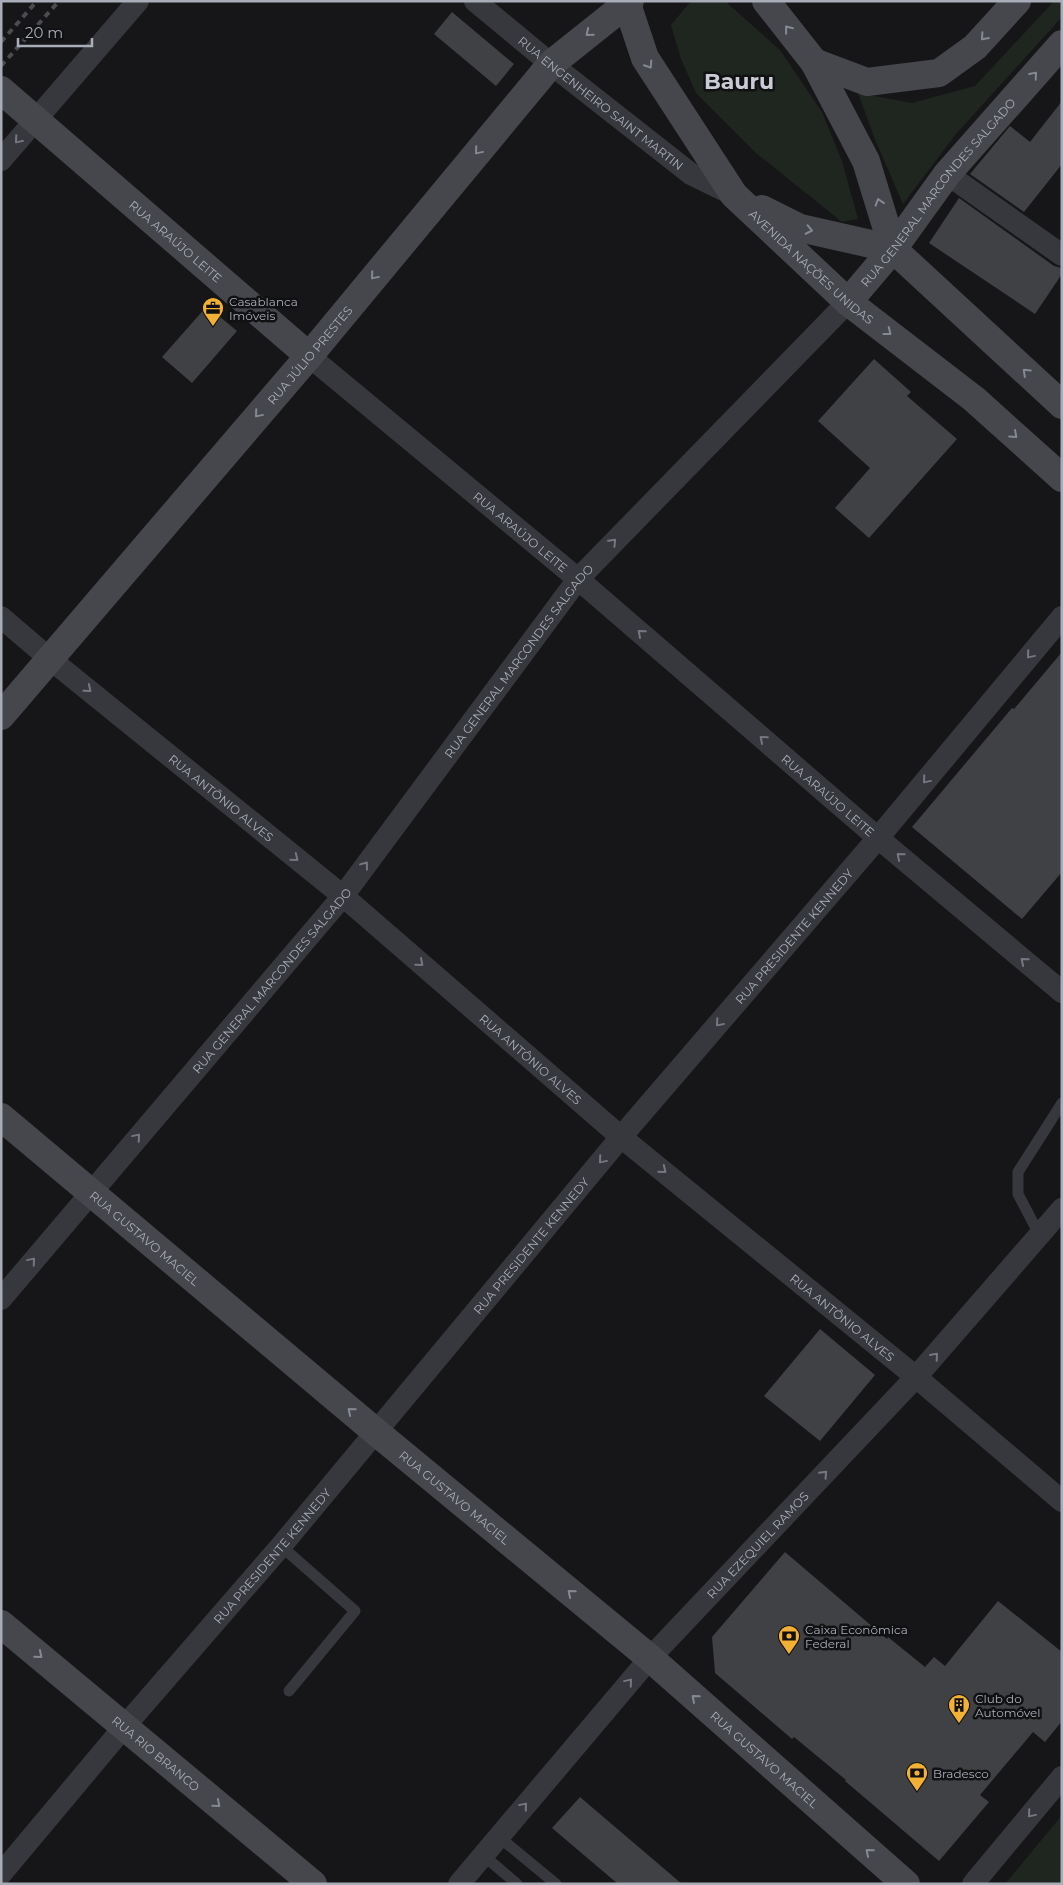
<svg xmlns="http://www.w3.org/2000/svg" width="1063" height="1885" font-family="Montserrat,sans-serif">
  <rect width="100%" height="100%" fill="#161618"/>
  <path fill="#1e261f" d="M691,1h34l55,49 42,62 20,49 16,58 -16,3 -86,-69 -60,-60 -15,-34 -10,-34z
    M1054,1h8v16l-106,117 -53,70 -29,-67 -16,-44 54,10 63,-17z
    M1062,1815v69h-57z"/>
  <path fill="#404145" d="M452,12l62,52 -18,22 -62,-52z
    M1062,101v63l-38,48 -54,-38 40,-48 20,16z
    M959,198l95,68 8,2v6l-27,40 -106,-71z
    M207,306l30,25 -45,52 -30,-26z
    M874,359l37,33 -4,4 50,43 -88,99 -34,-30 35,-40 -52,-47z
    M1062,652v220l-40,47 -110,-92 100,-119 2,1z
    M820,1329l55,46 -55,66 -56,-45z
    M785,1552l102,87 1,-2 37,30 9,-10 11,9 53,-65 64,51v69l-17,21 -12,-10 -53,63 9,7 -50,59 -94,-80 1,-1 -52,-43 -2,2 -77,-66 -3,-36z
    M580,1797l102,87h-64l-66,-56z"/>
  <g fill="none" stroke-linecap="round" stroke-linejoin="round">
    <path stroke="#37383d" stroke-width="11" d="M1040,1236l-22,-42v-22l44,-69
      M281,1546l74,65 -66,80
      M499,1837l57,47
      M483,1855l34,29"/>
    <g stroke="#37383d" stroke-width="22">
      <path id="s1" d="M475,1l76,63 140,110 43,21"/>
      <path d="M1,160l137,-159"/>
      <path d="M947,174l115,81"/>
      <path id="s2" d="M309,356l269,223 300,259 184,154"/>
      <path id="s3" d="M1,617l49,42 293,237 278,241 295,240 146,124"/>
      <path id="s4" d="M1,1299l342,-403 235,-317 270,-277"/>
      <path id="s5" d="M1,1874l123,-147 157,-181 340,-409 257,-299 184,-221"/>
      <path id="s6" d="M459,1884l191,-226 266,-281 146,-168"/>
      <path d="M973,1884l89,-107"/>
    </g>
    <g stroke="#45474d" stroke-width="28">
      <path id="s7" d="M626,1l19,57 89,137 114,107 126,97 88,79"/>
      <path d="M766,1l48,61 52,99 27,88 169,156"/>
      <path d="M814,62l53,20 72,-9 36,-26 42,-46"/>
      <path id="s8" d="M1,90l308,266"/>
      <path d="M762,209l38,19 93,21"/>
      <path id="s9" d="M848,302l45,-53 54,-75 115,-130"/>
      <path id="s10" d="M1,716l308,-360 242,-292 79,-63"/>
      <path id="s11" d="M1,1117l375,315 274,226 256,226"/>
      <path id="s12" d="M1,1624l312,260"/>
    </g>
    <path stroke="#4a4c52" stroke-width="4" stroke-dasharray="6 5" stroke-linecap="butt" d="M1,42l36,-41
      M1,66l58,-65"/>
  </g>
  <defs><path id="oneway-chevron" d="M-2-3.5L2.5 0L-2 3.5" fill="none" stroke-width="1.6" stroke-linecap="round" stroke-linejoin="round" transform="scale(1.25)"/></defs>
  <g stroke="#858993">
    <use href="#oneway-chevron" transform="translate(788 29) rotate(-128)"/>
    <use href="#oneway-chevron" transform="translate(589 33) rotate(141)"/>
    <use href="#oneway-chevron" transform="translate(984 37) rotate(132)"/>
    <use href="#oneway-chevron" transform="translate(649 65) rotate(57)"/>
    <use href="#oneway-chevron" transform="translate(1034 75) rotate(-49)"/>
    <use href="#oneway-chevron" transform="translate(478 151) rotate(130)"/>
    <use href="#oneway-chevron" transform="translate(879 202) rotate(-107)"/>
    <use href="#oneway-chevron" transform="translate(809 230) rotate(12)"/>
    <use href="#oneway-chevron" transform="translate(374 276) rotate(130)"/>
    <use href="#oneway-chevron" transform="translate(888 332) rotate(38)"/>
    <use href="#oneway-chevron" transform="translate(1026 372) rotate(-137)"/>
    <use href="#oneway-chevron" transform="translate(258 414) rotate(130)"/>
    <use href="#oneway-chevron" transform="translate(1014 435) rotate(42)"/>
    <use href="#oneway-chevron" transform="translate(351 1411) rotate(-140)"/>
    <use href="#oneway-chevron" transform="translate(571 1593) rotate(-140)"/>
    <use href="#oneway-chevron" transform="translate(39 1655) rotate(40)"/>
    <use href="#oneway-chevron" transform="translate(695 1698) rotate(-139)"/>
    <use href="#oneway-chevron" transform="translate(217 1804) rotate(40)"/>
    <use href="#oneway-chevron" transform="translate(869 1852) rotate(-139)"/>
  </g>
  <g stroke="#757881">
    <use href="#oneway-chevron" transform="translate(18 140) rotate(130)"/>
    <use href="#oneway-chevron" transform="translate(613 542) rotate(-46)"/>
    <use href="#oneway-chevron" transform="translate(641 633) rotate(-139)"/>
    <use href="#oneway-chevron" transform="translate(1030 655) rotate(130)"/>
    <use href="#oneway-chevron" transform="translate(88 689) rotate(39)"/>
    <use href="#oneway-chevron" transform="translate(763 739) rotate(-139)"/>
    <use href="#oneway-chevron" transform="translate(926 780) rotate(130)"/>
    <use href="#oneway-chevron" transform="translate(900 856) rotate(-140)"/>
    <use href="#oneway-chevron" transform="translate(295 858) rotate(39)"/>
    <use href="#oneway-chevron" transform="translate(365 865) rotate(-53)"/>
    <use href="#oneway-chevron" transform="translate(1024 961) rotate(-140)"/>
    <use href="#oneway-chevron" transform="translate(420 963) rotate(41)"/>
    <use href="#oneway-chevron" transform="translate(719 1023) rotate(131)"/>
    <use href="#oneway-chevron" transform="translate(137 1137) rotate(-50)"/>
    <use href="#oneway-chevron" transform="translate(602 1160) rotate(130)"/>
    <use href="#oneway-chevron" transform="translate(663 1170) rotate(39)"/>
    <use href="#oneway-chevron" transform="translate(32 1261) rotate(-50)"/>
    <use href="#oneway-chevron" transform="translate(935 1356) rotate(-49)"/>
    <use href="#oneway-chevron" transform="translate(824 1474) rotate(-47)"/>
    <use href="#oneway-chevron" transform="translate(629 1682) rotate(-50)"/>
    <use href="#oneway-chevron" transform="translate(524 1806) rotate(-50)"/>
    <use href="#oneway-chevron" transform="translate(1031 1814) rotate(130)"/>
  </g>
  <defs>
    <g id="office-pin" transform="scale(1.125)"><path d="M0 17L-7.5 6A9.5 9.5 0 1 1 7.5 6Z" fill="#f2b134" stroke="#111113"/><path d="M-6-3h4V-5.5h4V-3h4V5H-6ZM-1-4.5V-3h2v-1.5ZM-6 0V1H6V0Z" fill="#111"/></g>
    <g id="bank-pin" transform="scale(1.125)"><path d="M0 17L-7.5 6A9.5 9.5 0 1 1 7.5 6Z" fill="#f2b134" stroke="#111113"/><path d="M-6-4H6V4H-6ZM0-2.3a2.3 2.3 0 1 0 0 4.6a2.3 2.3 0 1 0 0-4.6Z" fill="#111"/></g>
    <g id="building-pin" transform="scale(1.125)"><path d="M0 17L-7.5 6A9.5 9.5 0 1 1 7.5 6Z" fill="#f2b134" stroke="#111113"/><path d="M-4-6H4V6H1V3H-1V6H-4ZM-2.5-4.3h1.7v1.8h-1.7ZM.8-4.3h1.7v1.8H.8ZM-2.5-1h1.7V.8h-1.7ZM.8-1h1.7V.8H.8Z" fill="#111"/></g>
  </defs>
  <g fill-rule="evenodd">
    <use href="#office-pin" x="213" y="308"/>
    <use href="#bank-pin" x="789" y="1636"/>
    <use href="#building-pin" x="959" y="1705"/>
    <use href="#bank-pin" x="917" y="1773"/>
  </g>
  <g text-anchor="middle" dominant-baseline="central" stroke-width="5" stroke-linejoin="round" paint-order="stroke">
    <g font-size="12" fill="#a8adb8" stroke="#111113">
      <text stroke="none"><textPath href="#s1" startOffset="162">RUA ENGENHEIRO SAINT MARTIN</textPath></text>
      <text stroke="none"><textPath href="#s9" startOffset="142">RUA GENERAL MARCONDES SALGADO</textPath></text>
      <text stroke="none"><textPath href="#s8" startOffset="231">RUA ARAÚJO LEITE</textPath></text>
      <text stroke="none"><textPath href="#s7" startOffset="329">AVENIDA NAÇÕES UNIDAS</textPath></text>
      <text stroke="none"><textPath href="#s10" startOffset="475">RUA JÚLIO PRESTES</textPath></text>
      <text stroke="none"><textPath href="#s2" startOffset="275">RUA ARAÚJO LEITE</textPath></text>
      <text stroke="none"><textPath href="#s4" startOffset="822">RUA GENERAL MARCONDES SALGADO</textPath></text>
      <text stroke="none"><textPath href="#s2" startOffset="680">RUA ARAÚJO LEITE</textPath></text>
      <text stroke="none"><textPath href="#s3" startOffset="285">RUA ANTÔNIO ALVES</textPath></text>
      <text stroke="none"><textPath href="#s5" startOffset="1228">RUA PRESIDENTE KENNEDY</textPath></text>
      <text stroke="none"><textPath href="#s4" startOffset="418">RUA GENERAL MARCONDES SALGADO</textPath></text>
      <text stroke="none"><textPath href="#s3" startOffset="690">RUA ANTÔNIO ALVES</textPath></text>
      <text stroke="none"><textPath href="#s11" startOffset="188">RUA GUSTAVO MACIEL</textPath></text>
      <text stroke="none"><textPath href="#s5" startOffset="822">RUA PRESIDENTE KENNEDY</textPath></text>
      <text stroke="none"><textPath href="#s3" startOffset="1095">RUA ANTÔNIO ALVES</textPath></text>
      <text stroke="none"><textPath href="#s11" startOffset="592">RUA GUSTAVO MACIEL</textPath></text>
      <text stroke="none"><textPath href="#s6" startOffset="452">RUA EZEQUIEL RAMOS</textPath></text>
      <text stroke="none"><textPath href="#s5" startOffset="418">RUA PRESIDENTE KENNEDY</textPath></text>
      <text stroke="none"><textPath href="#s12" startOffset="202">RUA RIO BRANCO</textPath></text>
      <text stroke="none"><textPath href="#s11" startOffset="998">RUA GUSTAVO MACIEL</textPath></text>
    </g>
    <g font-size="12" fill="#a8adb8" stroke="#111113" text-anchor="start">
      <text x="229" y="301">Casablanca<tspan x="229" dy="14">Imóveis</tspan></text>
      <text x="805" y="1629">Caixa Econômica<tspan x="805" dy="14">Federal</tspan></text>
      <text x="975" y="1698">Club do<tspan x="975" dy="14">Automóvel</tspan></text>
      <text x="933" y="1773">Bradesco</text>
    </g>
    <g font-size="22" font-weight="bold" fill="#c9ccd4" stroke="#111113">
      <text x="739" y="81">Bauru</text>
    </g>
  </g>
  <rect width="1063" height="1885" fill="none" stroke="#a8adb8" stroke-width="5"/>
  <path d="M18 38v8h74v-8" fill="none" stroke="#a8adb8" stroke-width="2.5"/>
  <text x="25" y="38" font-size="15" fill="#a8adb8" stroke="#111113" stroke-width="4" paint-order="stroke">20 m</text>
</svg>
